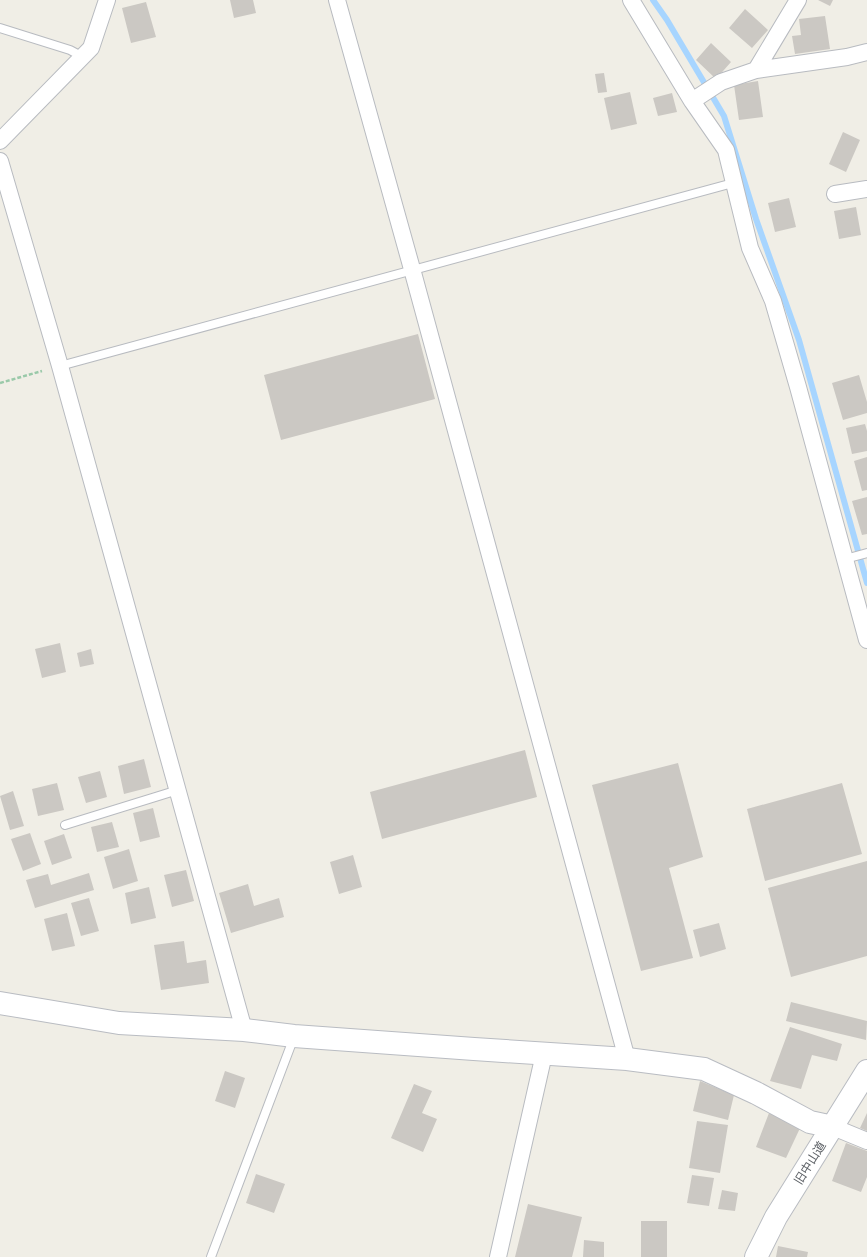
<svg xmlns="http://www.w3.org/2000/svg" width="867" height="1257" font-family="Karla,'Noto Sans JP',sans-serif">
  <rect width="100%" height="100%" fill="#f0eee6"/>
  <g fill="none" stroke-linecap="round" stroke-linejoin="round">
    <path stroke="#a7d5ff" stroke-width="6" d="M653,0l14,20 57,96 32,103 43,121 68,243"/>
  </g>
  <path fill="#cbc8c3" d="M230,0h23l3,13 -22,5z
    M818,0h15l-3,6z
    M146,2l10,35 -25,6 -9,-35z
    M745,9l23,21 -16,18 -23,-20z
    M825,16l5,33 -35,5 -3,-18 9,-1 -2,-16z
    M711,43l20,19 -15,17 -20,-19z
    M604,73l3,19 -9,1 -3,-19z
    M758,81l5,36 -24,3 -5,-35z
    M630,92l7,32 -26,6 -7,-32z
    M672,93l5,19 -19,4 -5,-18z
    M843,132l17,8 -14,32 -17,-8z
    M789,198l7,29 -21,5 -7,-29z
    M856,207l5,28 -22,4 -5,-28z
    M418,334l17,65 -154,41 -17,-65z
    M859,375l8,27v11l-24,7 -11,-37z
    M865,424l2,7v20l-15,3 -6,-26z
    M867,457v33l-5,1 -8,-30z
    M867,497v37l-5,1 -10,-34z
    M60,643l6,29 -24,6 -7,-29z
    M91,649l3,15 -14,3 -3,-14z
    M525,750l12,47 -155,42 -12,-47z
    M144,759l7,28 -27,7 -6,-28z
    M678,763l25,94 -34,11 24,90 -52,13 -49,-186z
    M100,771l7,26 -21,6 -8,-26z
    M57,783l7,27 -26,6 -6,-27z
    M842,783l20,71 -97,27 -18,-72z
    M13,791l11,35 -14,4 -10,-34z
    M153,808l7,29 -20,5 -7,-29z
    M112,822l7,25 -22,5 -6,-25z
    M30,833l11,31 -18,7 -12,-32z
    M64,834l8,24 -20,7 -8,-24z
    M129,849l9,32 -25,8 -9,-32z
    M353,855l9,32 -23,7 -9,-32z
    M867,861v95l-76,21 -23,-89z
    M186,870l8,31 -22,6 -8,-32z
    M89,873l5,17 -59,18 -9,-28 22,-6 3,11z
    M248,884l6,22 25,-8 5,19 -53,16 -12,-40z
    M149,887l7,31 -25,6 -6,-31z
    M89,898l10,33 -18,5 -10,-33z
    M67,913l8,33 -23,5 -8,-32z
    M719,923l7,26 -26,8 -7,-27z
    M184,941l3,22 19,-3 3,23 -48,7 -7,-45z
    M791,1002l76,19 -1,19 -80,-19z
    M790,1027l52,17 -5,17 -25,-6 -11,34 -31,-8z
    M225,1071l20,7 -10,30 -20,-7z
    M700,1081l34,14 -6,25 -35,-9z
    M414,1084l18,7 -10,22 15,6 -14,33 -32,-14z
    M769,1113l32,13 -15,32 -30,-11z
    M867,1113v18l-7,-3z
    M697,1121l31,4 -8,48 -31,-5z
    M846,1143l21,8v26l-6,15 -29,-11z
    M256,1174l29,10 -11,29 -28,-10z
    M692,1175l22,3 -5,28 -22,-3z
    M722,1190l16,3 -3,18 -17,-2z
    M528,1204l54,13 -10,40h-57z
    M641,1221h26v36h-26z
    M584,1240l20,2v15h-21z
    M778,1246l30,6 -1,5h-31z"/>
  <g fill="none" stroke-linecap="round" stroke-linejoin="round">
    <g stroke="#b8bbc0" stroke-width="10">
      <path id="lane" d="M0,28l70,22 13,7
        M60,366l673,-183
        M845,559l22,-6
        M65,825l113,-35
        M211,1257l83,-220"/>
    </g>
    <g stroke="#b8bbc0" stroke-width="18">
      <path id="street" d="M337,0l75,269 215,790
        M631,0l61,101 34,49 24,98 23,53 25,86 69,253
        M756,70l42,-70
        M692,101l29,-19 35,-12 91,-13 20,-5
        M0,141l91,-93 16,-48
        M0,161l60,205 184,664
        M835,194l32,-5
        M833,1127l34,14
        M498,1257l46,-203"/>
    </g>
    <g stroke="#b9bcc2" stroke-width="24">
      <path id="secondary" d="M0,1003l119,20 125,7 50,6 180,13 153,10 77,10 52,24 54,29 23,5
        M756,1257l20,-40 91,-146"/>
    </g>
    <path stroke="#9ac9a9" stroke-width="2.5" stroke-dasharray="4 2" stroke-linecap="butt" d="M0,383l42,-12"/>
    <use href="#lane" stroke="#fff" stroke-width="8"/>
    <use href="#street" stroke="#fff" stroke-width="16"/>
    <use href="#secondary" stroke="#fff" stroke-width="22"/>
  </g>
  <g text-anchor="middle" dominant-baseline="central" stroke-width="3" stroke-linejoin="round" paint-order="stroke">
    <g font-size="12" fill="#5d6166" stroke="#fff">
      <text transform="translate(810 1163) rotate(-58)">旧中山道</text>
    </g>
  </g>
</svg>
